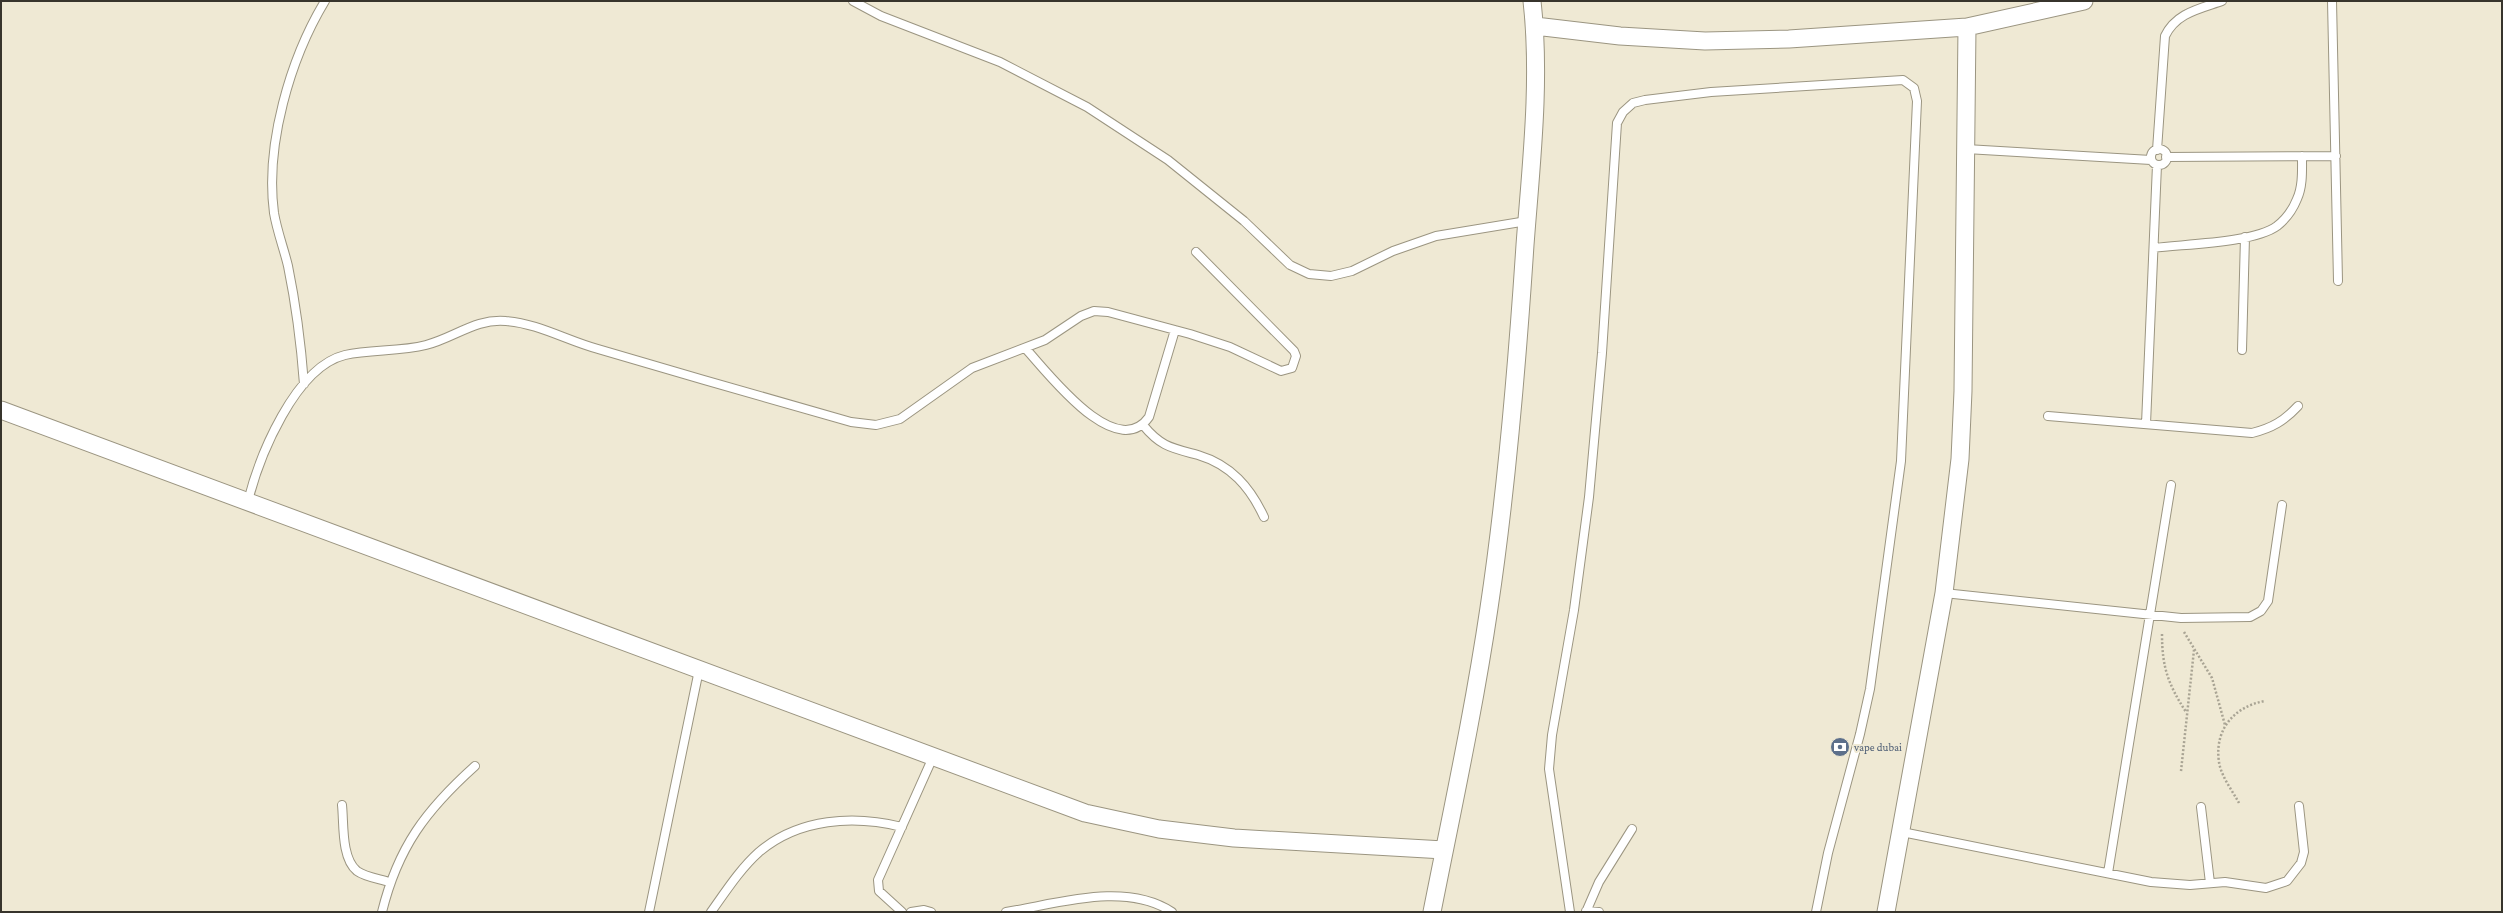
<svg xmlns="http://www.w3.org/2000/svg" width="2503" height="913" font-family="'Crimson Pro',serif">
  <rect width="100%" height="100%" fill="#efe9d4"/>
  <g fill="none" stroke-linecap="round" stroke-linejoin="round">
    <g stroke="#9b9581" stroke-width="10">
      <path id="service" d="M853,1l28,15 119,46 87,45 81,53 76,61 46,44 19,9 22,2 21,-5 41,-20 43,-15 91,-15
        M2332,1l6,280
        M1966,149l185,11
        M2151 157a8 8 0 1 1 16 0a8 8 0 1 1-16 0Z
        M2157,150l8,-114c11,-23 34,-27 57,-35
        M2166,157l170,-1
        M2154,248c30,-4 100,-5 123,-22 9,-7 16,-17 20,-27 6,-13 5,-29 5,-43
        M1026,349c22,24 90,114 123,68l26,-87
        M2242,350l3,-113
        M304,384c-3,-40 -8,-79 -16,-118 -4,-17 -11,-35 -14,-53 -9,-68 16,-154 51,-212
        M2048,416l204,17c20,-5 32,-12 46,-27
        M2146,424l11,-259
        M1143,425c18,22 29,23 55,30 33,10 52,32 66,62
        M248,501c11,-44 47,-134 97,-146 26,-6 54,-3 81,-10 28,-7 50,-27 80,-24 31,2 62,20 92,28 84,25 169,49 253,73l25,3 24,-6 72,-51 73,-28 36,-24 13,-5 14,1 82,22 40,13 51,24 11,-3 4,-12 -2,-5 -98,-99
        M1944,593l237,25 69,-1 11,-6 7,-10 14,-96
        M342,805c2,18 -1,53 15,66 8,6 23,8 32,11
        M2201,807l9,76
        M1902,832l249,50 39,3 35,-3 41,6 21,-7 14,-18 3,-11 -5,-46
        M2108,873l63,-388
        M1586,911l13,1
        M382,912c16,-65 44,-102 93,-146
        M649,912l50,-242
        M711,912c15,-21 29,-43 48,-60 40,-34 95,-37 143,-25
        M902,912l-23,-21 -1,-11 55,-123
        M911,912l13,-2 7,2
        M1006,912c51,-8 119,-31 166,0
        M1570,912l-21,-143 3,-34 22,-125 15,-113 13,-144 15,-230 6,-11 10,-9 12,-3 66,-8 192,-12 11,8 3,13 -16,360 -31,228 -10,45 -32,119 -12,59
        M1586,912l13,-30 33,-53"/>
    </g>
    <g stroke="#9b9581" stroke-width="19">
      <path id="minor" d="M1535,26l85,10 85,5 84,-2 178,-12 117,-26
        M1,410l1084,403 74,16 75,9 210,12
        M1432,912c20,-101 42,-202 57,-304 18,-120 28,-241 36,-363 6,-80 16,-164 7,-244
        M1886,912l58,-319 16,-134 3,-68 4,-364"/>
    </g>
    <path stroke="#a9a494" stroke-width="2.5" stroke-dasharray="2 2" stroke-linecap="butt" d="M2184,632l28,46 13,47
      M2162,634c0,33 6,50 24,78
      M2181,771l13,-121
      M2239,803c-7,-13 -18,-27 -20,-41 -5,-33 16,-56 46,-61"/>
    <use href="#service" stroke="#fff" stroke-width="8"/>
    <use href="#minor" stroke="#fff" stroke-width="17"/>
  </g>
  <defs>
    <g id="bank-disc" transform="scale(1)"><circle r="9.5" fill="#5c6f8a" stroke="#efe9d4"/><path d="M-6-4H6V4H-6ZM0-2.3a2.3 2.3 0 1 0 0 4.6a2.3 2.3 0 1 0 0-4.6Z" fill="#fff"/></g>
  </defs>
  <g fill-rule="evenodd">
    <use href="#bank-disc" x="1840" y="747"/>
  </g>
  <g text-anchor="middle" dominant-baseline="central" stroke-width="4" stroke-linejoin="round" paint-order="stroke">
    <g font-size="11" fill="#4e5e75" stroke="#efe9d4" text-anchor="start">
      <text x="1854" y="747">vape dubai</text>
    </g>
  </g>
  <rect width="2503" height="913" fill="none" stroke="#37342c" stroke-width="4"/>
</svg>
